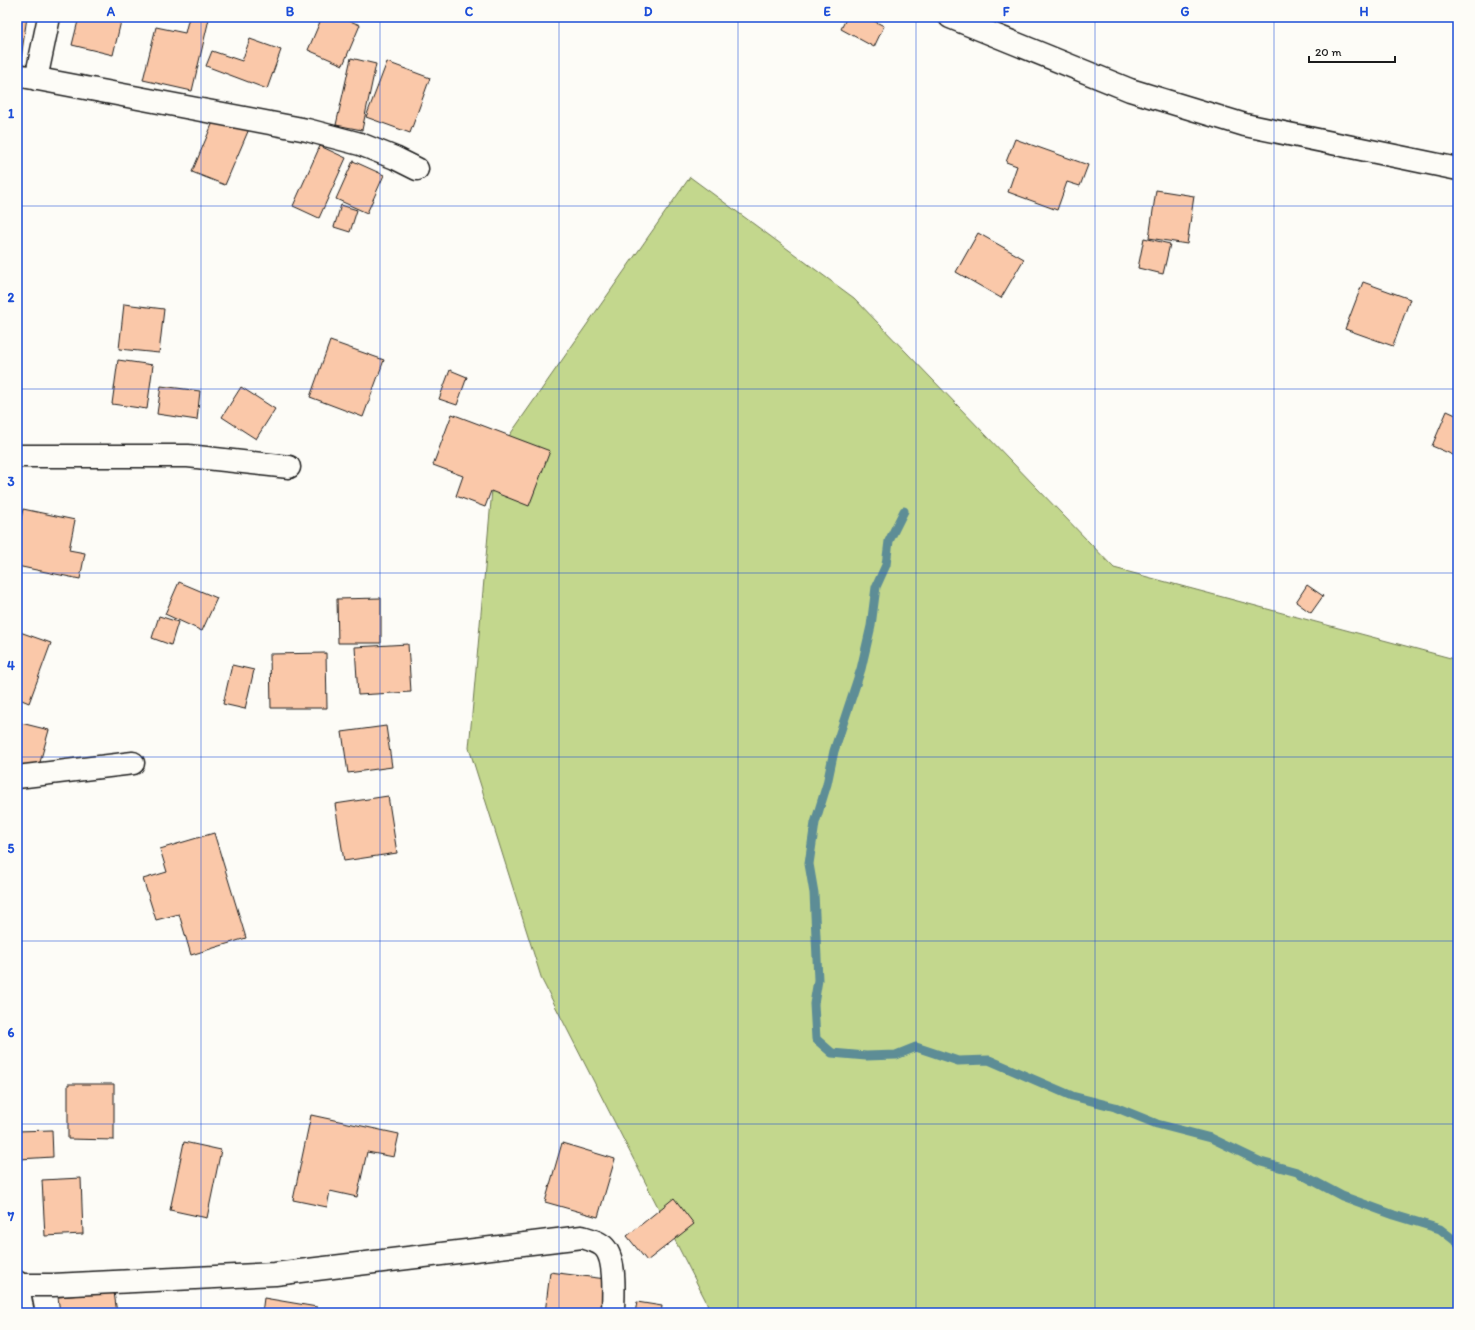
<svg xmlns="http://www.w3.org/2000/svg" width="1475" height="1330" font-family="Itim,sans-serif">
  <rect width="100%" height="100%" fill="#fdfcf7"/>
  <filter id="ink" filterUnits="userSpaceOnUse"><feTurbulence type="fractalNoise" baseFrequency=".025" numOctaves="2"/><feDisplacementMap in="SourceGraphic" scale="8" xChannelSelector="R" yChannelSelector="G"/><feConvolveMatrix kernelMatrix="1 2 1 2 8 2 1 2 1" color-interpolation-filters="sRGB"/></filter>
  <g filter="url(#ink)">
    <path fill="#c3d78d" stroke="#707a54" d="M690,177l164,121 260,270 344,92v653h-749l-2,-10 -165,-323 -73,-232 26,-292z"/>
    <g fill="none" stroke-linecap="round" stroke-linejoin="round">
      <path stroke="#5d8d96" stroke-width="9" d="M904,511l-15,30 -3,24 -10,22 -5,39 -10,43 -27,82 -7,33 -12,39 -6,41 5,29 4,87 -4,24 2,35 16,14 34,3 30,-1 20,-8 42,14 31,-1 83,36 43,11 42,17 54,14 50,24 36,10 45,24 52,19 46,14 18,14"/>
    </g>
    <path fill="#fac8a9" stroke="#1c1c1c" d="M17,17h10l-7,48h-3z
      M79,17h43l-9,38 -41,-10z
      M189,17h13l7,2 -17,72 -49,-11 13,-53 29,6z
      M322,17h18l20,8 -17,40 -35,-15z
      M847,17h19l18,9 -10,21 -33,-18z
      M250,39l31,11 -14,39 -61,-23 6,-15 30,10z
      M351,58l25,6 -14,66 -26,-5z
      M387,62l43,16 -20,55 -44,-16z
      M216,115l33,14 -24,56 -33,-13z
      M1015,139l73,26 -8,21 -13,-4 -10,28 -49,-18 9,-26 -11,-4z
      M320,146l26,12 -27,60 -26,-12z
      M353,161l31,14 -17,38 -31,-14z
      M1156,190l38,6 -7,48 -38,-6z
      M341,205l16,5 -7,22 -16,-5z
      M978,233l46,26 -23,39 -45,-26z
      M1144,238l26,6 -7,30 -25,-6z
      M1363,282l47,17 -17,47 -48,-17z
      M124,304l40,5 -5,44 -40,-4z
      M330,341l54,19 -21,57 -53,-20z
      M118,360l35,5 -6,44 -35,-5z
      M450,370l17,7 -10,28 -18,-6z
      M161,386l39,5 -3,29 -40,-6z
      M241,387l34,22 -19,30 -34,-22z
      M1447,411l11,5v41l-26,-11z
      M452,414l98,37 -21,55 -38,-15 -6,16 -29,-11 7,-20 -30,-11z
      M23,509l52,11 -6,30 16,3 -5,26 -63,-13v-28z
      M179,582l38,16 -15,33 -37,-17z
      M1307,585l16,11 -12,17 -15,-11z
      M381,598v45h-43l-1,-44z
      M159,616l19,6 -7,23 -19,-7z
      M17,631l34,12 -22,60 -12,-5z
      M408,644l3,48 -53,3 -3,-48z
      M326,653l1,55h-56l-1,-54z
      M232,665l22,5 -9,39 -22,-5z
      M17,722l32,8 -12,43 -20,-6z
      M386,726l6,41 -44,6 -6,-41z
      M388,796l9,57 -53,8 -9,-57z
      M214,833l32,105 -55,17 -12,-41 -23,6 -13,-41 24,-7 -7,-23z
      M68,1084h46v56l-46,-1z
      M311,1115l88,19 -5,23 -27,-5 -10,45 -27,-6 -3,16 -34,-7z
      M52,1130l1,27 -34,2 -2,-28z
      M184,1142l37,8 -14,68 -37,-8z
      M562,1143l53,16 -17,58 -53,-15z
      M81,1178l2,56 -38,2 -3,-56z
      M674,1198l20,26 -47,37 -20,-25z
      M550,1272l56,7 -4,34h-57z
      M114,1292l3,21h-57l-2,-16z
      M264,1298l53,9 -1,6h-54z
      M637,1302l25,4 -1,7h-26z"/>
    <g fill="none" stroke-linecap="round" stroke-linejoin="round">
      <g stroke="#1c1c1c" stroke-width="25">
        <path id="street" d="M950,17l180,73 115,35 213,44
          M17,75l290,55 53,14 35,14 22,11
          M36,79l13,-62
          M17,456h171l101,11
          M17,777l116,-14
          M17,1285h36l222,-11 307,-37c7,2 15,4 21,9 14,12 10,49 10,67"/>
      </g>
      <g stroke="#1c1c1c" stroke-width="25">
        <path id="secondary" d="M17,1282l6,31"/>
      </g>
      <use href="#street" stroke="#fdfcf7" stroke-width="22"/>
      <use href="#secondary" stroke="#fdfcf7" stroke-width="22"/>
    </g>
  </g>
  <path fill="none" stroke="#1d4ed8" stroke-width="1" stroke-opacity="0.55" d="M201,17v1296M380,17v1296M559,17v1296M738,17v1296M916,17v1296M1095,17v1296M1274,17v1296M17,206h1441M17,389h1441M17,573h1441M17,757h1441M17,941h1441M17,1124h1441"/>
  <rect width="1475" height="1330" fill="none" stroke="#fdfcf7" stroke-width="44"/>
  <path d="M1309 56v6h86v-6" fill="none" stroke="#1c1c1c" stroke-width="2"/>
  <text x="1315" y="56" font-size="12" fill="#1c1c1c" stroke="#fdfcf7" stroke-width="3" paint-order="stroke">20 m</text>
  <rect x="22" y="22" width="1431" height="1286" fill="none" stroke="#1d4ed8" stroke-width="1.5"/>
  <g font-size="13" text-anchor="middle" font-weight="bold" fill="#1d4ed8">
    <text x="111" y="16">A</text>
    <text x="290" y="16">B</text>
    <text x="469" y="16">C</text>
    <text x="648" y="16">D</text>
    <text x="827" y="16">E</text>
    <text x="1006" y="16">F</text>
    <text x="1185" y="16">G</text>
    <text x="1364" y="16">H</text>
    <text x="11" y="118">1</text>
    <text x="11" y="302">2</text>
    <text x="11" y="486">3</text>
    <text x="11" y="670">4</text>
    <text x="11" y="853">5</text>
    <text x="11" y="1037">6</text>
    <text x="11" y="1221">7</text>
  </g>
</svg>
